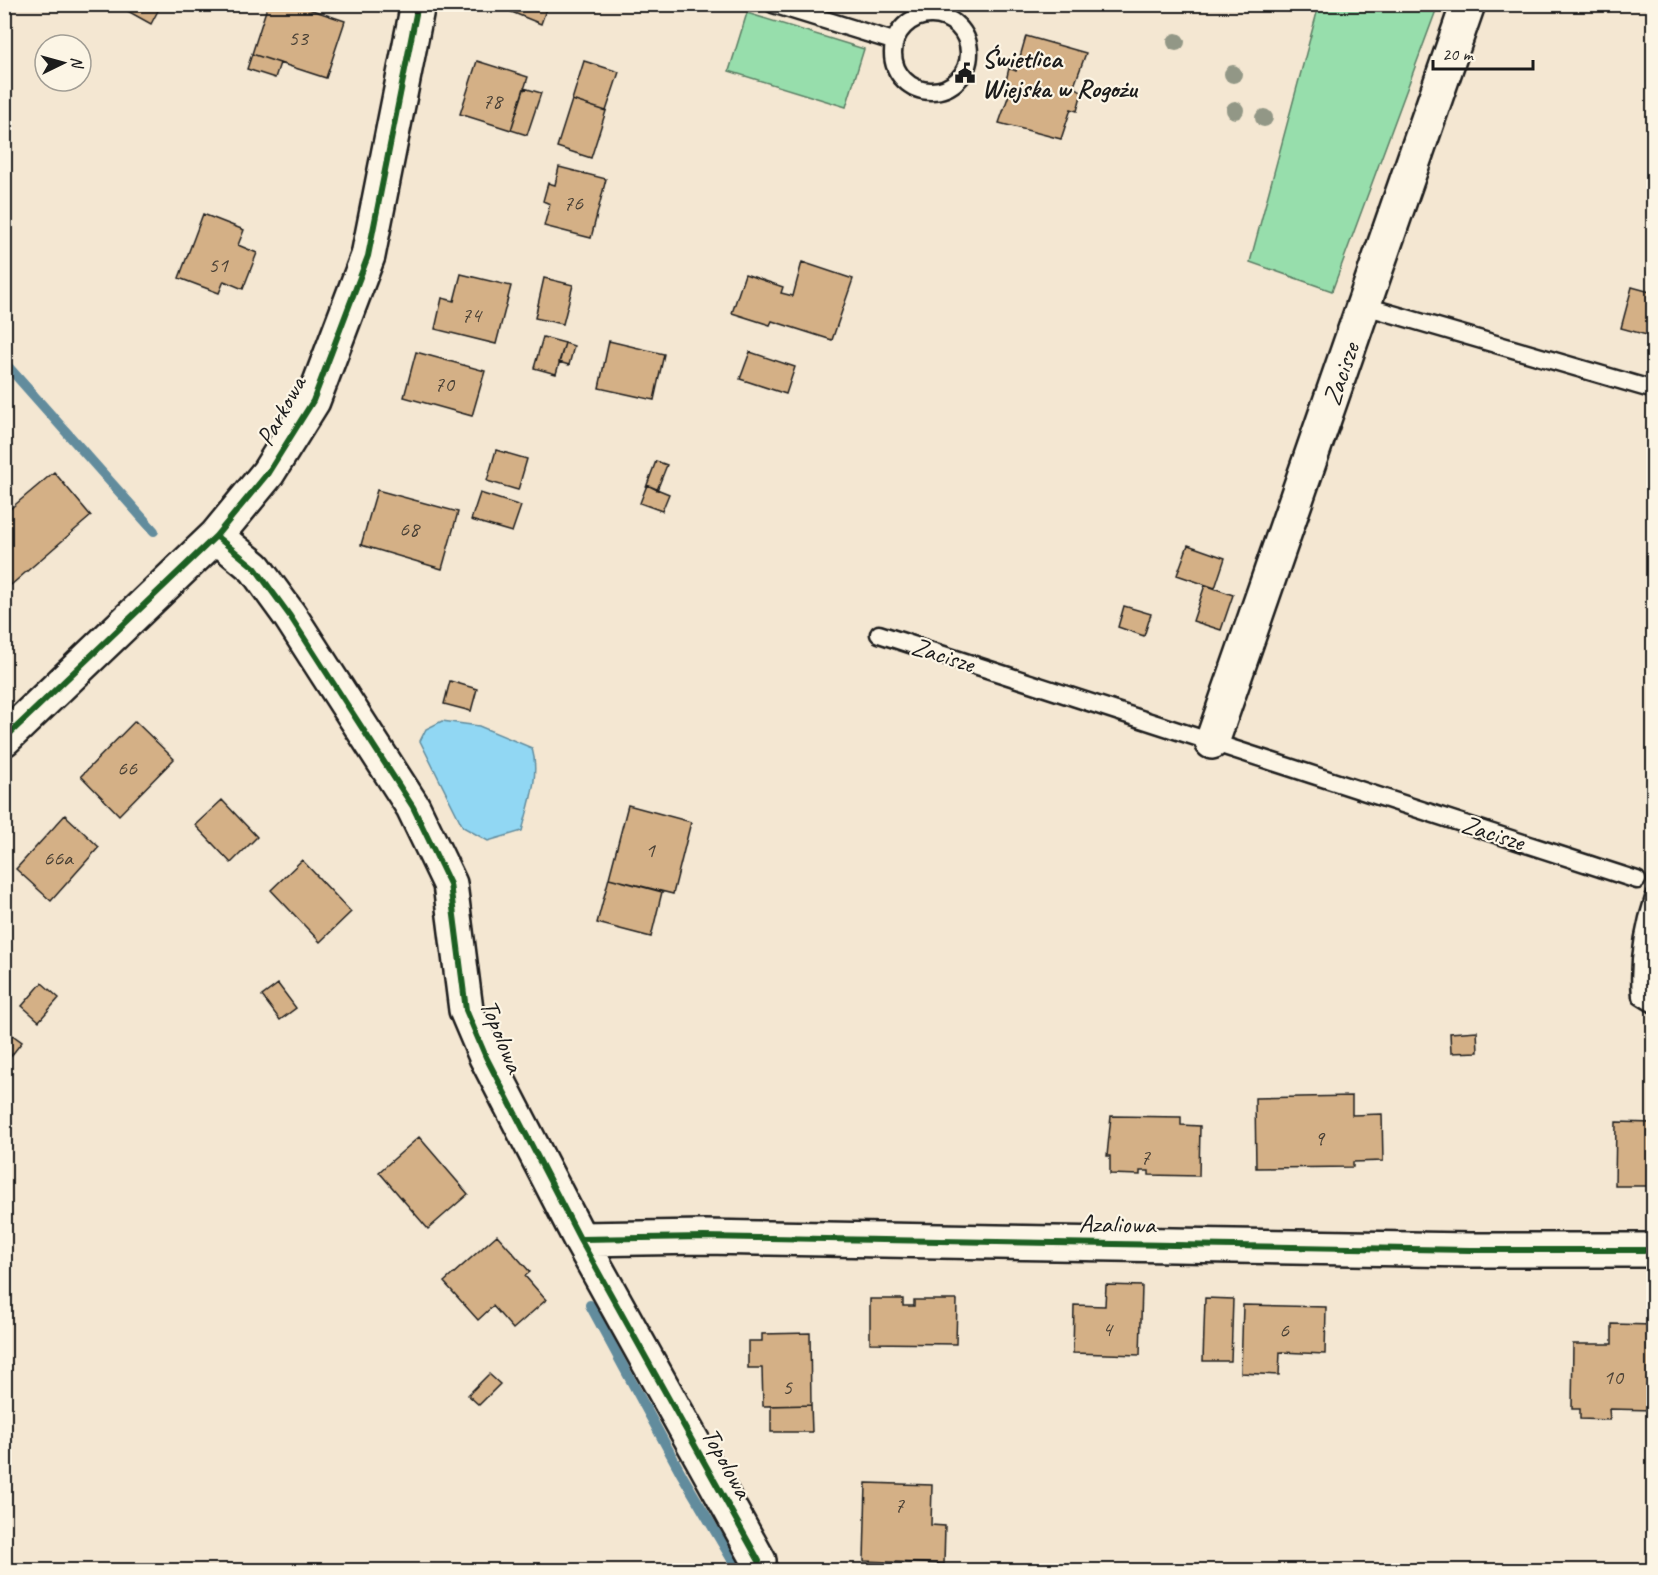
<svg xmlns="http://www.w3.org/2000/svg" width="1658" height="1575" font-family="Caveat,sans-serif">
  <rect width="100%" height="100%" fill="#f4e7d2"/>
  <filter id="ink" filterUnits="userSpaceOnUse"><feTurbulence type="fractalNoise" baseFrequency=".0167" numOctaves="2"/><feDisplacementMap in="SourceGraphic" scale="12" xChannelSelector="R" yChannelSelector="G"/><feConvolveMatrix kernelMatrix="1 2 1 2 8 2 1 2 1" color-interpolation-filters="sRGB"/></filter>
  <g filter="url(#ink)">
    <path fill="#97deac" stroke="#5a7d64" stroke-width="1.5" d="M1319,5h119l-106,286 -82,-29z
      M747,13l117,36 -18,58 -117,-36z"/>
    <path fill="#91d7f3" stroke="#628c9d" stroke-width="1.5" d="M442,721l37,5 53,22c8,27 -3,56 -10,83l-34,10 -25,-14 -43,-86 6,-12z"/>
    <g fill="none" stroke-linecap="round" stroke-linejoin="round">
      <path stroke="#628c9d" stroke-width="10" d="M4,362l150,169
        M590,1305l92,170 56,95"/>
    </g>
    <path fill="#d4b086" stroke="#1c1c1c" stroke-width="1.5" d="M115,4h45l1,1 -10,19z
      M268,4h26l51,17 -19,57 -74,-24z
      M492,4h56l-7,20z
      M1026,36l60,17 -12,33 8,6 -5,19 -6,-2 -10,30 -62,-16 13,-37 -7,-1 4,-17 7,3z
      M252,54l28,9 -5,15 -28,-9z
      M477,61l51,16 -17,53 -51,-16z
      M584,61l35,11 -13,39 -34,-11z
      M524,88l17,5 -14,42 -16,-5z
      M572,100l34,11 -15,47 -34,-11z
      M559,167l47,12 -15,59 -47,-12 6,-22 -7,-3 5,-18 7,2z
      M203,214l41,16 -6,15 19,8 -14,36 -19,-8 -5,12 -40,-15z
      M802,262l51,17 -21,61 -60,-19 -2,4 -38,-12 13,-39 38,13 -2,6 12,3z
      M461,274l50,12 -15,58 -61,-15 7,-31 12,3z
      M544,278l29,7 -10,39 -28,-6z
      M1632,287l22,6v44l-33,-9z
      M543,337l22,6 -9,31 -22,-6z
      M609,341l55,13 -10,46 -55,-12z
      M565,343l9,3 -5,19 -10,-3z
      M416,352l69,19 -13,45 -68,-19z
      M750,352l45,15 -9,27 -46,-15z
      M496,450l31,9 -9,31 -31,-9z
      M656,461l11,4 -10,25 -10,-5z
      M54,472l37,44 -80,69 -7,-8v-63z
      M647,485l22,9 -7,17 -22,-8z
      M377,490l81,22 -16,57 -81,-24z
      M480,493l41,13 -9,26 -41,-12z
      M1188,545l37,13 -10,30 -38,-13z
      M1205,585l28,10 -12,35 -28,-9z
      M1124,606l27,8 -7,22 -26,-9z
      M450,681l27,8 -6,22 -27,-7z
      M135,721l39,38 -55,56 -38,-39z
      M222,800l35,37 -26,26 -36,-38z
      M628,805l63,17 -18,72 -64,-16z
      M65,815l34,32 -48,54 -35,-32z
      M302,860l49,52 -31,30 -49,-52z
      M609,878l53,14 -11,45 -54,-14z
      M42,983l17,15 -20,23 -17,-15z
      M278,984l18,24 -16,12 -18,-24z
      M4,1029l18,13 -18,23z
      M1477,1031l1,21 -27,1 -1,-20z
      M1352,1096v19l30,-1 1,47 -30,1v5l-97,1 -1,-70z
      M1111,1116l70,1v8l19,1 -1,50 -50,-1v-4h-9v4l-30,-1v-18h-3z
      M1616,1122l38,1v63h-39z
      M419,1137l49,57 -40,35 -49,-57z
      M497,1235l33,37 -5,4 21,24 -33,29 -20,-23 -15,14 -34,-38z
      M1106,1285l36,1 -2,69 -67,-2 1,-48 31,1z
      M1205,1298l28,1 -2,62h-28z
      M870,1299h33v7h11v-6h43l-1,44 -86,-1z
      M1243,1305l83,2 -1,47 -45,-2 -1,23 -38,-2z
      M1612,1324l42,1v85l-45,-1 1,11 -30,-1v-10h-8l1,-65h39z
      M810,1333l1,72 -48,1 -1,-38h-14v-27h14v-7z
      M489,1374l11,10 -21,21 -11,-10z
      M811,1405l1,27h-41v-26z
      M866,1483l66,2 -1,40 14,1 -1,38 -80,-3z"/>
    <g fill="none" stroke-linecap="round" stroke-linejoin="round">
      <g stroke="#1c1c1c" stroke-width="21">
        <path id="lane" d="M773,4l120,37
          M893 53a38 38 0 1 1 76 0a38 38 0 1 1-76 0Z
          M1365,306l289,84
          M879,634l758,246
          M1654,898c-11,33 -16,63 -13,98l13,8"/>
      </g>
      <g stroke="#1c1c1c" stroke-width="38">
        <path id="street" d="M216,536l39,32 35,48 123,191 37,77 16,126 20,47 94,182 179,322
          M4,739l212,-203 52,-63 45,-72 55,-145 50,-252
          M1212,742l256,-738
          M580,1239l124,-2 766,13h184"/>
      </g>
      <use href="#lane" stroke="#fcf5e5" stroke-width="16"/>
      <use href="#street" stroke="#fcf5e5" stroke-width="33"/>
      <g stroke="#fcf5e5" stroke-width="10">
        <path id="cycleway" d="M216,536l39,32 35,48 123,191 37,77 16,126 20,47 94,182 179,322
          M4,739l212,-203 52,-63 45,-72 55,-145 50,-252
          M580,1239l124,-2 766,13h184"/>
      </g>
      <use href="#cycleway" stroke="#1b5e20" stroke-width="6"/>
    </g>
    <g fill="#929786">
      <circle cx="1176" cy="42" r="9"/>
      <circle cx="1233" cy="74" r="9"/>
      <circle cx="1235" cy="110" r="9"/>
      <circle cx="1264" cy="118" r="9"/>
    </g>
  </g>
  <defs>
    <g id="civic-bare" transform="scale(1.62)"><path d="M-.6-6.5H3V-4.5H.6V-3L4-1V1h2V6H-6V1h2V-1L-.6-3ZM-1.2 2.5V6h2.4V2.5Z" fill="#1c1c1c" stroke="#fcf5e5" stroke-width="2.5" paint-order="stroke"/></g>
  </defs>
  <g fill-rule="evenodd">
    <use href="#civic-bare" x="965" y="73"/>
  </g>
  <g text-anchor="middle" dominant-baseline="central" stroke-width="4.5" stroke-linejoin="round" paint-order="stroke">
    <g font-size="22" fill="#4a4136">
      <text x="298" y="38">53</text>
      <text x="492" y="101">78</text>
      <text x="573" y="203">76</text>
      <text x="218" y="265">51</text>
      <text x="471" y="315">74</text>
      <text x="444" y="384">70</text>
      <text x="409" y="529">68</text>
      <text x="127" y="768">66</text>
      <text x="650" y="850">1</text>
      <text x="58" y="858">66a</text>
      <text x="1319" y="1138">9</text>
      <text x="1145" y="1157">7</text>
      <text x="1107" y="1329">4</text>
      <text x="1284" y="1330">6</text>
      <text x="1613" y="1377">10</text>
      <text x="787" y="1387">5</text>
      <text x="899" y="1505">7</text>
    </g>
    <g font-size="26" font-weight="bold" fill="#1c1c1c" stroke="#fcf5e5" text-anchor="start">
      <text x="982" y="58">Świetlica<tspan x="982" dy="30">Wiejska w Rogożu</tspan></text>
    </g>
    <g font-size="26" fill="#1c1c1c" stroke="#fcf5e5">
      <text transform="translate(1341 374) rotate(-71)">Zacisze</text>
      <text transform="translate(281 411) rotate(-61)">Parkowa</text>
      <text transform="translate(943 655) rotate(18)">Zacisze</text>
      <text transform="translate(1493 833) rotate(18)">Zacisze</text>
      <text transform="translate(502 1036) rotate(68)">Topolowa</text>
      <text transform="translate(1117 1224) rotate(1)">Azaliowa</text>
      <text transform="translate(727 1463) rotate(61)">Topolowa</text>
    </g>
  </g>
  <rect width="1658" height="1575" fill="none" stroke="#fcf5e5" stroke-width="24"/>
  <rect x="12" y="12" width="1634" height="1551" fill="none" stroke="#1c1c1c" stroke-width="2" filter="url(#ink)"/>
  <g transform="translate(63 63) rotate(85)"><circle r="28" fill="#fcf5e5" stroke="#a29e95" stroke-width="1.5"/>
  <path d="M0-4.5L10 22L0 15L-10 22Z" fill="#1c1c1c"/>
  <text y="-9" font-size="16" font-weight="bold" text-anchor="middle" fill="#1c1c1c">N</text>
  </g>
  <path d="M1433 60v9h100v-9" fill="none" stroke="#1c1c1c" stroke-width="3"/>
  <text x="1442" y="60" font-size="18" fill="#1c1c1c" stroke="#fcf5e5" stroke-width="4.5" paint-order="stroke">20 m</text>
</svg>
